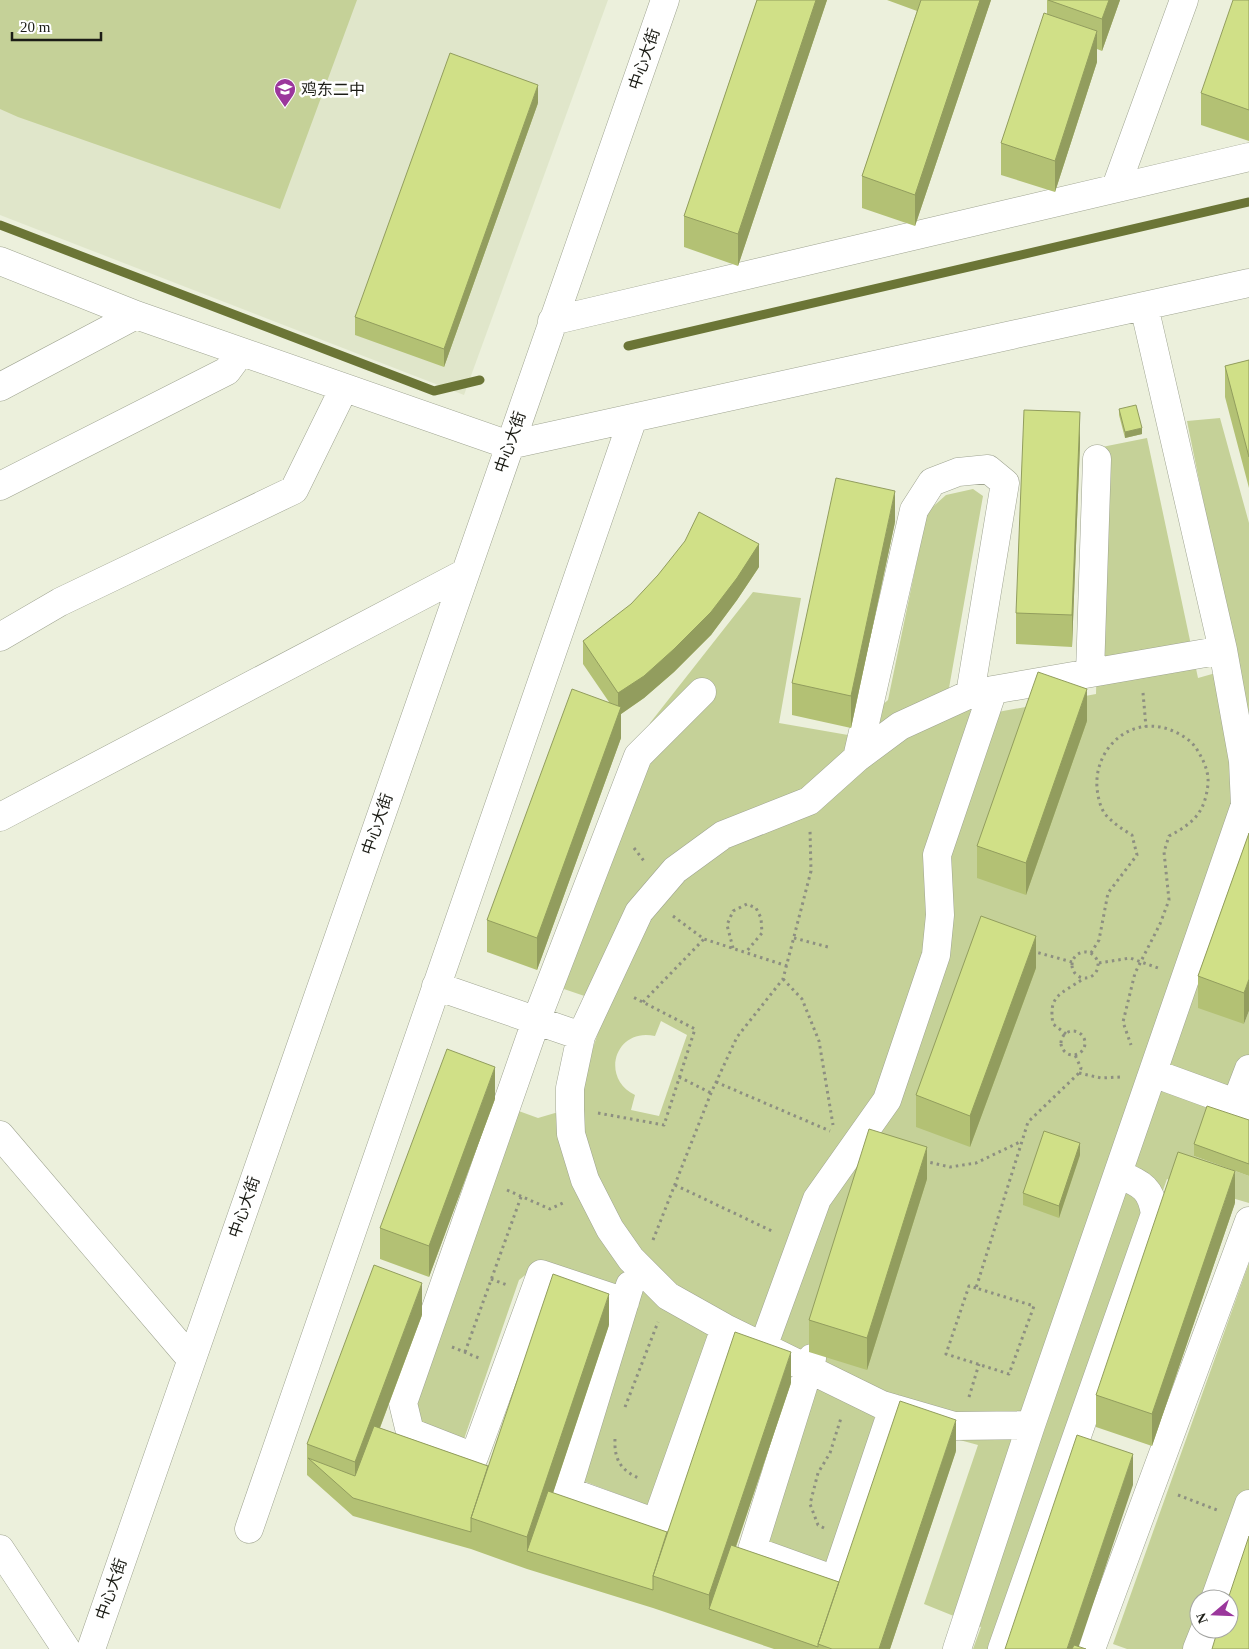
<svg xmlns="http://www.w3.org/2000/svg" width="1249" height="1649" font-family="'Times New Roman','Noto Sans SC',serif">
  <rect width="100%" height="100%" fill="#ecf0dc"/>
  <path fill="#e0e6ca" d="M0,0h608l-144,395 -464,-180z"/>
  <path fill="#c5d198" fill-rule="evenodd" d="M0,0h357l-77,209 -262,-92 -18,-8z
    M1220,418l29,105v342l-5,159 5,-13v121l-55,24 55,20v27l-82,-24 -166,470h-28l8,-22 -57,-23 54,-159 -103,-28 -48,154 -65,-23 62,-180 -84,-43 -85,183 -77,-29 -39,-215 -20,16 -55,159 -48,-13 -5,-22 105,-294 22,8 17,-5 23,5 6,-44 24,-70 -50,-17 86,-226 6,-38 103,-131 48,6 -22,125 69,12 40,-35 39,-188 19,-17 27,-6 10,7 -34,192 27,28 120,-22 6,-247 45,-9 51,240 39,-11 -50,-246zM661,1021l26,14 -28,81 -28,-6 4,-15c-36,-18 -19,-68 20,-59z
    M1249,1263v278l-46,58h-4v12l-14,38h-58l-14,-5z"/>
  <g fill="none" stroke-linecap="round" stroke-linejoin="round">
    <path stroke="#6b7536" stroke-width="9" d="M0,225l434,166 46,-11
      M628,346l621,-144"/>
    <g stroke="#9fa491" stroke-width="29">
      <path id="minor" d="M1116,187l68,-187
        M0,261l136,54 373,130 740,-162
        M552,321l697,-164
        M0,387l136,-72
        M0,486l227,-115 14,-19
        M0,637l60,-35 234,-112 50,-102
        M1090,673l7,-214
        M857,758l57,-248 18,-28 26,-10 30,-3 17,14 -35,211
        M0,817l465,-244
        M436,986l145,50
        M1153,1073l96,35
        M1236,1103l13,-34
        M0,1135l191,224
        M630,1285l-63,206 89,32 69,-195
        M625,1302l-84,-28 -67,183 -64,-25 -7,-29 133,-382 102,-265 64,-64
        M763,1347l54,-148 70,-99 49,-145 4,-40 -3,-60 56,-165
        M812,1358l-60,192 83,30 58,-172
        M1031,1425l-77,1 -72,-21 -157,-77 -57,-32 -37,-37 -21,-30 -25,-49 -14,-46 -1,-25v-21l11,-52 58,-124 36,-42 48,-35 86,-34 48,-43 43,-32 70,-32 253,-44 -79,-344
        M249,1529l384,-1111
        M0,1549l66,100
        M1215,1599l34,-95
        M91,1649l574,-1649
        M957,1649l74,-224 214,-620 -2,-44 -20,-111
        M1002,1649l153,-435c-4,-27 -14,-30 -37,-40
        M1091,1649l158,-428
        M1197,1649l8,-20"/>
    </g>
    <path stroke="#8d8f81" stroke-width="3" stroke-dasharray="2.5 4" stroke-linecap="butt" d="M1143,693l3,34
      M634,848l10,13
      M673,916l31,23 83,27
      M794,938l34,9
      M733,948l-6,-23 6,-14 14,-7 9,4 5,10 1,15 -16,19
      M1032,951l40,11
      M1072 965a13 13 0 1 1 26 0a13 13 0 1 1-26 0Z
      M1091,953l8,-13 9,-47 29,-38 -5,-20c-10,-6 -19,-12 -27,-21 -5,-7 -7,-17 -8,-26 -3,-39 32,-72 71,-59 11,4 22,10 28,19 7,11 13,23 12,36 -3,28 -14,39 -39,52l-5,16 5,48 -9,24 -25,49 -12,49 8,23
      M1099,963l31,-5 28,10
      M783,979l19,20 17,42 14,84
      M643,1002l61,-63
      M1061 1043a12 12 0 1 1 24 0a12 12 0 1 1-24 0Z
      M1066,1034l-13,-10c-5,-29 8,-30 30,-45
      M1079,1073l22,5 19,-1
      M679,1077l32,16
      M716,1082l114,49
      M598,1113l66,12 31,-96 -64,-33
      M924,1161l26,6 26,-4 46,-22
      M675,1185l99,47
      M507,1190l43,19 15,-7
      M653,1240l58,-147 26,-56 46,-58 28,-108 -1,-41
      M491,1279l16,6
      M976,1288l-7,-2 -23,68 63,20 25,-68 -58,-18 52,-166 51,-49 2,-5 -6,-13
      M452,1347l27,11
      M465,1352l56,-155
      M969,1397l10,-33
      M625,1407l33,-85
      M615,1439c-1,21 6,32 26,40
      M1178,1495l39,15
      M824,1528l-6,-3 -8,-21 8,-31 12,-20 11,-35"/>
    <use href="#minor" stroke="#fff" stroke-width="28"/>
  </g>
  <path fill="#b3c174" d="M757,0h70l-89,266 -54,-19v-31z
    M887,0h104l-76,226 -53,-18v-32l55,-165z
    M1047,0h73l-18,51 -5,-2v13l-42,130 -54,-17v-32l46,-129z
    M1249,0v141l-48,-16v-32z
    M538,103l-94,264 -89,-32v-18z
    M1249,360v128l-24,-91v-31z
    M1119,409l23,25 -17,4 -6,-23z
    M1080,444l-8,203 -56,-3v-31z
    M895,522l-44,206 -59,-13v-32z
    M759,567l-22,33 -26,35 -37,37 -30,26 -23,16v24l-84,232 -50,-18v-32l122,-218 -26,-38v-23z
    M1087,721l-61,174 -49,-17v-32z
    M1249,833l-5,191 -46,-16v-32z
    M1036,968l-66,179 -54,-20v-32z
    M495,1099l-66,178 -49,-18v-31z
    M1249,1120v56l-55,-20v-12z
    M1080,1155l-21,63 -36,-13v-12z
    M927,1179l-60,191 -58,-18v-32z
    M1235,1203l-83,243 -56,-19v-32z
    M422,1315l-42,113 108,38 121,-141 -56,168 114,39 124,-149 -55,164 103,35 117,-131 -66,198h-116l-121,-41 -126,-39 -56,-20 -118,-33 -46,-41v-31z"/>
  <path fill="#929d5e" d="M816,0h11l-89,266v-32z
    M980,0h11l-76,226v-31z
    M1109,0h11l-18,51v-32z
    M1097,31v31l-42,130v-31z
    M538,85v18l-94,264v-18z
    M1080,412v32l-8,203v-32z
    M1142,428v6l-17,4v-6z
    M895,491v31l-44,206v-32z
    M759,544v23l-22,33 -26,35 -37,37 -30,26 -23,16v24l-84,232v-32l81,-223v-22z
    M1087,689v32l-61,174v-32z
    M1036,936v32l-66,179v-31z
    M1249,979v32l-5,13v-31z
    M495,1067v32l-66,178v-31z
    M1080,1143v12l-21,63v-12z
    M927,1147v32l-60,191v-32z
    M1235,1171v32l-83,243v-32z
    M422,1283v32l-67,179v-32z
    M609,1294v31l-76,228 -6,-2v-14z
    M791,1352v31l-77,228 -5,-2v-14z
    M956,1420v31l-66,198h-11z
    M1133,1454v31l-55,164h-11z"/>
  <path fill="#d0e087" stroke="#929d5e" d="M757,0h59l-78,234 -54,-18z
    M921,0h59l-65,195 -53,-19z
    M1048,0h61l-7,19z
    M1233,0h16v110l-48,-17z
    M1044,13l53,18 -42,130 -54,-18z
    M450,53l88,32 -94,264 -89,-32z
    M1249,360v97l-24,-91z
    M1136,405l6,23 -17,4 -6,-23z
    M1024,410l56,2 -8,203 -56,-2z
    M836,478l59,13 -44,205 -59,-13z
    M699,512l60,32 -22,34 -26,34 -37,37 -30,27 -26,17 -35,-52 48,-37 27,-29 27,-34z
    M1038,672l49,17 -61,174 -49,-17z
    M572,689l49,18 -84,231 -50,-18z
    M1249,833v146l-5,14 -46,-17z
    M981,916l55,20 -66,180 -54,-21z
    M447,1049l48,18 -66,179 -49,-18z
    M1207,1106l42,14v44l-55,-20z
    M869,1129l58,18 -60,191 -58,-18z
    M1044,1131l36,12 -21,63 -36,-13z
    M1178,1152l57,19 -83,243 -56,-19z
    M374,1265l48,18 -67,179 -48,-18z
    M553,1274l56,20 -82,243 -56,-19z
    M735,1332l56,20 -82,243 -56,-19z
    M900,1401l56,19 -77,229h-47l-14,-5z
    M374,1426l114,40 -17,52v14l-118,-34 -45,-40 47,18z
    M1077,1435l56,19 -66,195h-62z
    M548,1491l119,41 -14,44v14l-126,-39z
    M1249,1536v113h-37l6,-20h11v-30h-1z
    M731,1545l108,37 -21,62v3l-109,-38z
    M1074,1645l12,4h-14z"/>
  <defs>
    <g id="school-pin" transform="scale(1.125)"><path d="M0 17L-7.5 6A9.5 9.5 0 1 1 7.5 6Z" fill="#9b379c" stroke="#fff"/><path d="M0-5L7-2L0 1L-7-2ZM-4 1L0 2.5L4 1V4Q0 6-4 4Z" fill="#fff"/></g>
  </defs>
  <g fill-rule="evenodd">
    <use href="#school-pin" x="285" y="89"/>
  </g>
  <g text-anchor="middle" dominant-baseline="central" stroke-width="5" stroke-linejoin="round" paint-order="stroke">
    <g font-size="16" fill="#1c1d16" stroke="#fff">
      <text transform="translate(644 59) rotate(-71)">中心大街</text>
      <text transform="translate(510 442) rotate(-71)">中心大街</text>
      <text transform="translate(377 824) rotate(-71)">中心大街</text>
      <text transform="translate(244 1207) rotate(-71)">中心大街</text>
      <text transform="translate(111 1589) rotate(-71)">中心大街</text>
    </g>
    <g font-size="16" fill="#1c1d16" stroke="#fff" text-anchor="start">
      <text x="301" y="89">鸡东二中</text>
    </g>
  </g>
  <g transform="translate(1214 1614) rotate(251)"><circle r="24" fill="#ffffff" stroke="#a4a5a2"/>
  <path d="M0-4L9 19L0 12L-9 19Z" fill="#9b379c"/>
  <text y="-8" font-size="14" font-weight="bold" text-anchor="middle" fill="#1c1d16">N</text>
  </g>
  <path d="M12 32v8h89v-8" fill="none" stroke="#1c1d16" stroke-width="2.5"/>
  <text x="20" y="32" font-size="15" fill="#1c1d16" stroke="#ffffff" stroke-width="4" paint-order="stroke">20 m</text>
</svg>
